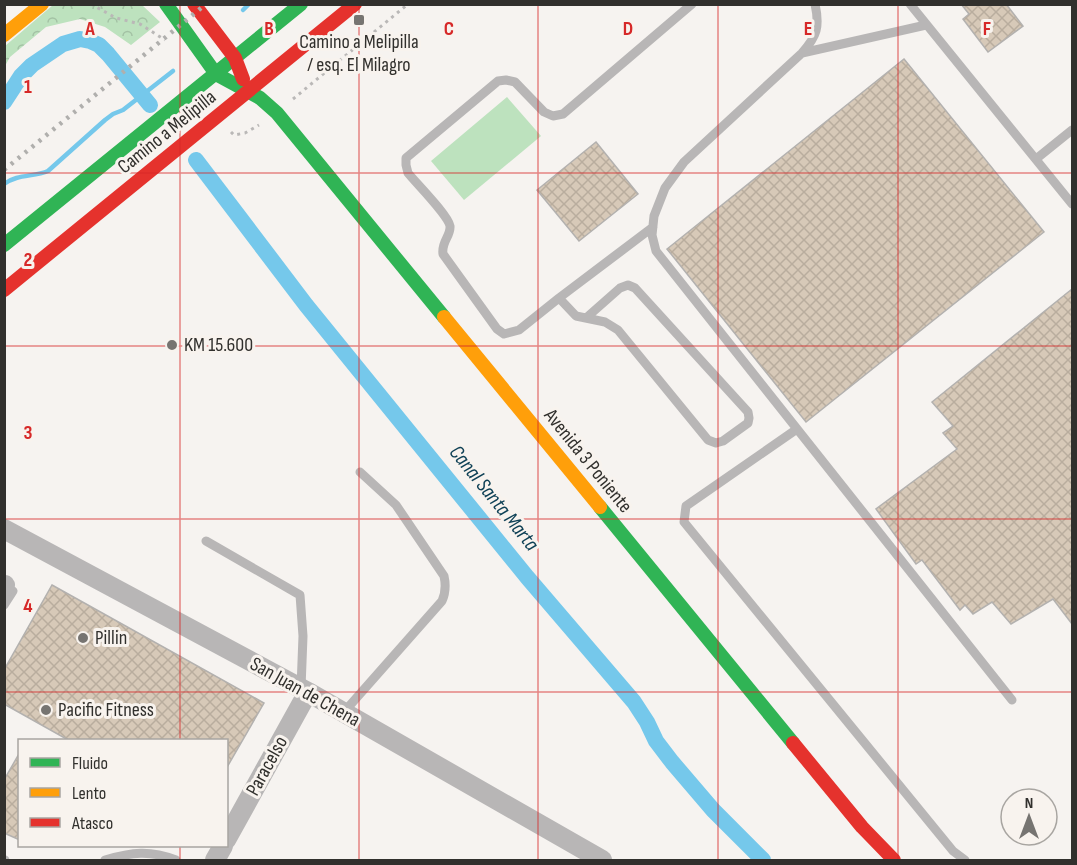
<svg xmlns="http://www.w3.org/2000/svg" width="1077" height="865" font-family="'Sofia Sans Condensed',sans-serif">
  <defs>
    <pattern id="park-crowns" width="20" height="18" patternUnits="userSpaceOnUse" patternTransform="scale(1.5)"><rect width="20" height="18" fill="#bde2be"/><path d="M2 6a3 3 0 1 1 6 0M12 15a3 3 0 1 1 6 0" fill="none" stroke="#a3c2a4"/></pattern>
    <pattern id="building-cross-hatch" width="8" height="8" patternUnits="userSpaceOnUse" patternTransform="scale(1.5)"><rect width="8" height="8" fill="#d7c9b8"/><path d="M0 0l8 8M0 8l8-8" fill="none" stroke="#b9ad9e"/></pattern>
  </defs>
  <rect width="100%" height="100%" fill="#f6f3f0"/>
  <path fill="url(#park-crowns)" d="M53,5h89l18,17 -29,23 -26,-18 -25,-8 -34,8 -36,30 -5,9v-20z"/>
  <path fill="#bde2be" d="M507,97l34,39 -77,64 -33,-39z"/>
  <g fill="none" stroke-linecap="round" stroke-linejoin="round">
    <path stroke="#75c8eb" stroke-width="4.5" d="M243,10l6,-6
      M4,184c13,-10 30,-7 44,-13l57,-51 8,-6 10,-4 50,-39"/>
    <path stroke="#75c8eb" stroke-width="16" d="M4,102l17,-26 11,-11 31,-21 17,-5 10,2 9,4 9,9 42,51
      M196,160l110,145 221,272 107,125 13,20 9,19 16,21 41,48 50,50"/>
  </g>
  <path fill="url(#building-cross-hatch)" stroke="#b3b1af" stroke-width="1.5" d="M961,4h45l17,22 -35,26 -25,-33 6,-5z
    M904,59l140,173 -238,190 -139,-173z
    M596,142l42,52 -59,47 -42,-51z
    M1072,289v335l-19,-25 -42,25 -19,-22 -19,12 -8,-9 -5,5 -38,-50 -6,4 -40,-55 81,-60 -14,-16 10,-7 -21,-24z
    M52,585l212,118 -38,66v-28h-156l-66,-37v-34z
    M20,752v88l-16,-7v-53z"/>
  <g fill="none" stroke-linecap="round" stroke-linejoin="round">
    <path stroke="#bab8b7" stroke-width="3" stroke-dasharray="3 4.5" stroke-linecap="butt" d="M91,4l25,14 24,6 25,16
      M293,99l115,-95
      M231,132l3,3 11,-2 14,-8"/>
    <path stroke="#b8b6b6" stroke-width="9" d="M815,4c5,23 2,32 -13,49l-118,109 -19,26 -11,28 -2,19 4,16 356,449
      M910,4l162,200
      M802,53l124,-28
      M1036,159l36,-29
      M653,227l-94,71 -40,32 -15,4 -7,-5 -54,-75c-2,-12 8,-18 7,-28 -2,-11 -34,-43 -42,-53l-2,-8v-7l92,-77 8,-1 9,2 29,30 9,4 10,-2 129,-110
      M559,298l17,18 29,6 13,8 90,110 8,3 7,-2 25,-18 1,-5 -1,-6 -113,-124 -7,-3 -8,3 -34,30
      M797,429l-111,77 -2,16 269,329 12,9
      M206,541l94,54 3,41 -2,52
      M4,605l9,-14
      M344,712l98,-111c4,-9 4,-16 2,-25l-48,-71 -36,-33
      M4,860h1
      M105,860c27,-8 45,-10 71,0"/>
    <path stroke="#b8b6b6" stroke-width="20" d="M4,529l304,163 294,168
      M4,587l1,-2
      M226,840l82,-148
      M215,860l8,-14"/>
    <path stroke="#30b455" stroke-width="14" d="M166,4l50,70 44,24 17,15 167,204
      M4,245l297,-241
      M600,507l193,236"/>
    <path stroke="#ff9f0a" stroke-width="14" d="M4,35l38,-31
      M444,317l156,190"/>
    <path stroke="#e5322d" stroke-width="14" d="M194,4l41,54 8,21
      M4,290l351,-286
      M793,743l69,84 32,33"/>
    <path stroke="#b0afad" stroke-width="4.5" stroke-dasharray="3 6" stroke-linecap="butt" d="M4,170l202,-166"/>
  </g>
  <path fill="none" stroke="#d62828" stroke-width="1.5" stroke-opacity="0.55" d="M180,4v736M359,4v856M538,4v856M718,4v856M898,4v856M4,173h1068M4,346h1068M4,519h1068M4,692h1068M180,846v14"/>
  <g fill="#767471" stroke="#f8f3ee" stroke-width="2">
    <rect x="353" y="14" width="12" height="12" rx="3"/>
    <circle cx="172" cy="345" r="6"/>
    <circle cx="83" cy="638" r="6"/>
    <circle cx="46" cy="710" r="6"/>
  </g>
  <g text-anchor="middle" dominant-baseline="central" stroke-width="6" stroke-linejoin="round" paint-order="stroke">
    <g font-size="20" fill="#31302d" stroke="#f8f3ee" text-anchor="start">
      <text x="359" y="42" text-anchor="middle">Camino a Melipilla<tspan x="359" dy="23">/ esq. El Milagro</tspan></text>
      <text x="184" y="345">KM 15.600</text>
      <text x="95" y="638">Pillin</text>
      <text x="58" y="710">Pacific Fitness</text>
    </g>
    <g font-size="20" fill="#31302d" stroke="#f8f3ee">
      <text transform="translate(167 132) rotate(-39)">Camino a Melipilla</text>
      <text transform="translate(588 461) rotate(51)">Avenida 3 Poniente</text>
      <text transform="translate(305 692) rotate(29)">San Juan de Chena</text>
      <text transform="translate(267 766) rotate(-61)">Paracelso</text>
    </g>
    <g font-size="21" font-style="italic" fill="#0f4156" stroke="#f8f3ee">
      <text transform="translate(494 498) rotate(51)">Canal Santa Marta</text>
    </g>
  </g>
  <g font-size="20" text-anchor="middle" font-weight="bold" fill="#d62828" stroke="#f8f3ee" stroke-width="6" stroke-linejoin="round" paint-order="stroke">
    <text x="90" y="35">A</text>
    <text x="269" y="35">B</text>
    <text x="449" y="35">C</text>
    <text x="628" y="35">D</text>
    <text x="808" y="35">E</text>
    <text x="987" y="35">F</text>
    <text x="28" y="93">1</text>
    <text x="28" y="266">2</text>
    <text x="28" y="439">3</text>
    <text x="28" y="612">4</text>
  </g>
  <rect width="1077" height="865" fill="none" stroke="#31302d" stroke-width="12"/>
  <rect x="18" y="739" width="210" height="108" fill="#f8f3ee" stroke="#a8a5a1" stroke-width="1.5"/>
  <rect x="30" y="758" width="30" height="9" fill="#30b455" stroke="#a8a5a1" stroke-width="1.5"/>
  <text x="72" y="769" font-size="18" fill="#31302d">Fluido</text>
  <rect x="30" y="788" width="30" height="9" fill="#ff9f0a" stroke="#a8a5a1" stroke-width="1.5"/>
  <text x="72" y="799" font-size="18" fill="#31302d">Lento</text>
  <rect x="30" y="818" width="30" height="9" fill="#e5322d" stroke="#a8a5a1" stroke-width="1.5"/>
  <text x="72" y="829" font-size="18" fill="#31302d">Atasco</text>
  <g transform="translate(1029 817)"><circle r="28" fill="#f8f3ee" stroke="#a8a5a1" stroke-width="1.5"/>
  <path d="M0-4.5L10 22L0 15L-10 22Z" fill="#767471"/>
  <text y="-9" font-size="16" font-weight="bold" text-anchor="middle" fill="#31302d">N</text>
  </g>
</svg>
